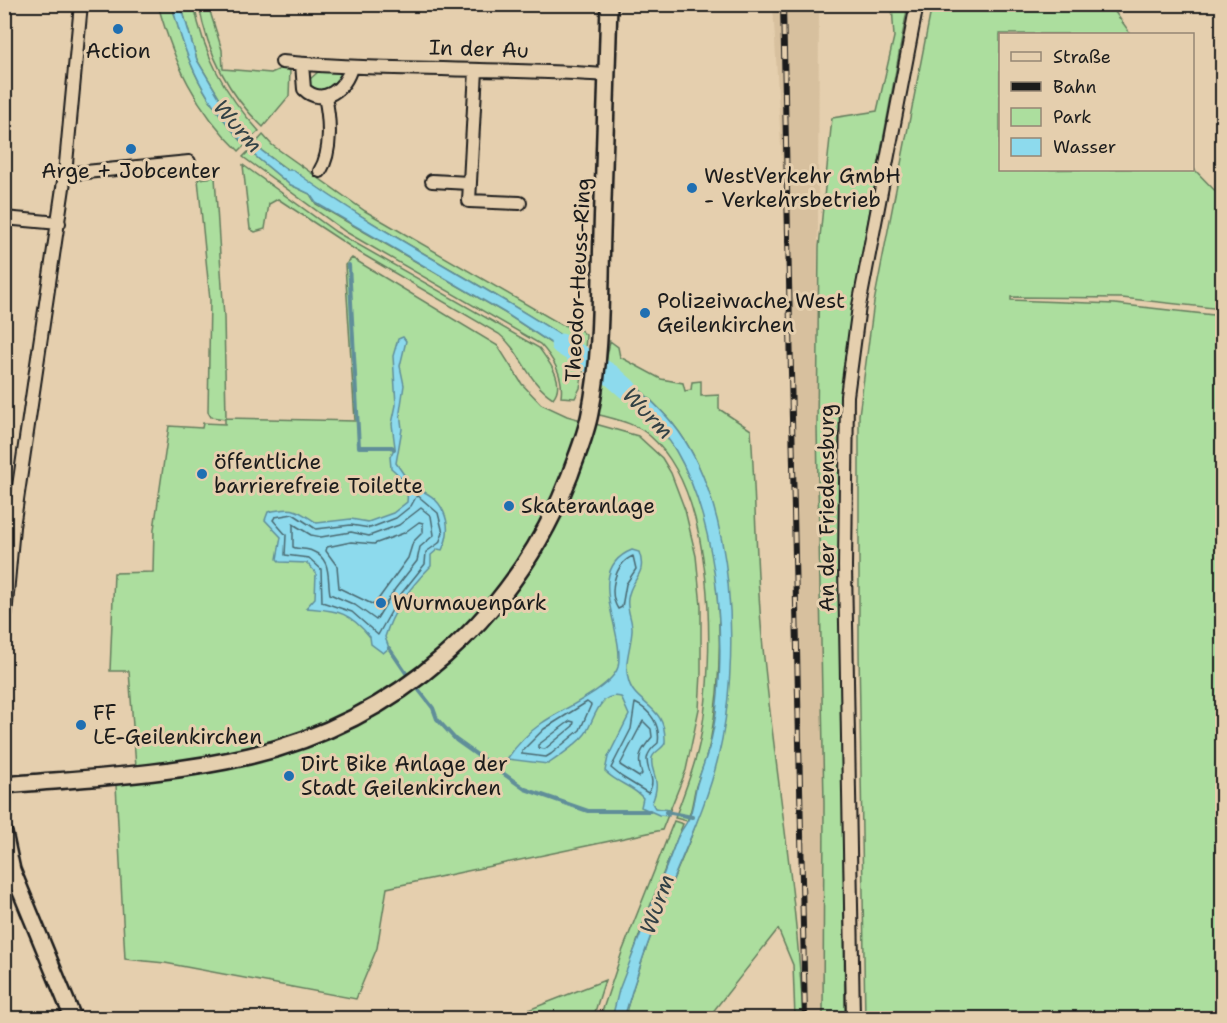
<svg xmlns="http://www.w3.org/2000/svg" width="1227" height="1023" font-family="'Shantell Sans',sans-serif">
  <rect width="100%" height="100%" fill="#e5cfae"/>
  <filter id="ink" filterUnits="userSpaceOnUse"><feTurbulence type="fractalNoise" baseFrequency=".0167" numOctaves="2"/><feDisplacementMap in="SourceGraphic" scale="12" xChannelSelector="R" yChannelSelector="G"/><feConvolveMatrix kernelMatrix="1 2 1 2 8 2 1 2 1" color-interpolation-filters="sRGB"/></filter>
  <g filter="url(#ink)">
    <path fill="#d7c09e" d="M773,5h46l-2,422 7,377 -1,214h-20l-10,-662z"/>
    <path fill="#acde9e" stroke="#647d5d" stroke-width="1.5" d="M158,5h14c17,63 29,90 73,140l-6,6c-44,-42 -65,-89 -81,-146z
      M181,5h13c10,50 30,88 65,126l-9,8 -14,-16 -3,-11 -14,-15 -22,-37z
      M199,5h9l14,45 1,19 48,4 9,-4 10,1 -1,26 -26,31c-35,-33 -56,-76 -64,-122z
      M892,5h16l-55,298 -14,130 6,585h-22l1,-214 -7,-377 2,-180 13,-129 45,-7 17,-74z
      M932,5h178l18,25 1,4h-129v136l193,-2 29,30v111l-100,-11 -111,-1v3l104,4 107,12v702h-357l-6,-368v-235l15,-113z
      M318,72h22l2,3 -10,11 -15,5 -6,-3 -2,-8z
      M263,135l9,10 93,66 197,114 16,3 8,7 -1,16c-95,-64 -199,-114 -292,-180l-5,-1 -34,-25z
      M249,151l40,33 21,10 6,10 189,109 79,52 -4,23 -5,10 -14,-1c3,-21 -7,-38 -21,-53l-194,-112 -103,-75z
      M243,165l93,67 203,116c10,14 27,34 14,50 -26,-16 -31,-46 -54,-64l-142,-83 -79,-52 -9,5 -4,25 -10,3 -5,-3z
      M215,177l9,140 2,101 129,3 -10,-156 7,-7 146,88 24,38 19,20 26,12 71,20 24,22 9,15 14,37 11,46 5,50v67l-2,36 -13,61 -24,60 -275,58 -10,60 -21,51 -191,-36 -40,-4 -9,-174 21,-4 -8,-110h-19l4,-98 39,-1 1,-43 15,-103 33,2 1,-5 22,1v-5l-14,-2 -3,-5 2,-112 -12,-121z
      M610,341l8,6 2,10 41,22 22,4 2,8 6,-1 1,-8 9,-1v15l18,-1v14l32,21c5,73 5,146 12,218 12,124 34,246 40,370h-8l-2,-53 -15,-36 -70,89h-84c12,-42 26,-83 43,-124 11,-27 24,-53 32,-80 10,-31 22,-65 26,-97 12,-84 4,-225 -52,-293 -19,-23 -43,-44 -67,-62z
      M604,376c27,21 56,46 73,76 46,80 50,201 33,291 -3,14 -9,29 -14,43 -3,11 -4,26 -9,35l-12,-3c10,-28 21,-54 26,-83 14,-80 15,-241 -51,-299 -14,-13 -36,-17 -54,-22z
      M674,821l9,3 -40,100 -31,94h-12l22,-66z
      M605,980l-12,38h-85z"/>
    <path fill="#8ddaed" stroke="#608e99" stroke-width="1.5" d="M172,5h9l16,55 22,37 15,15 2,11 14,16 -5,6c-42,-47 -58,-80 -73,-140z
      M254,145l33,25h6c93,68 197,117 292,181l-1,14 -79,-52 -189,-110 -6,-9 -21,-10 -40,-33z
      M403,337l3,4 -6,25 4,19 -4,27 2,17 -6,34 17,25c30,7 42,36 29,62l-4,-1 -7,6v11c-19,19 -38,44 -46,71l4,11 -6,5 -12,-9 -1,-7c-22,-27 -33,-26 -64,-29l9,-10 1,-25 -9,-10 -27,-1 -3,-3 4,-22 -16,-17 3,-8c27,-6 27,-3 49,11l34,-4 17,3 25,-9 14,-11c2,-15 -5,-25 -16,-34l-1,-11 5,-10 -3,-23 4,-19 -3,-49 5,-17z
      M606,362c24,19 48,39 67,62 64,79 68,238 45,334 -11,46 -33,91 -51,136 -17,41 -31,82 -43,124h-12l7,-28 58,-151c3,-8 8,-13 11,-19 5,-9 6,-25 9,-36 4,-13 9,-26 13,-39 20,-83 10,-219 -34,-294 -17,-29 -45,-54 -72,-75z
      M632,550l7,2c9,24 -9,26 -11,47 -2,11 5,21 4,32 -1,16 -8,31 -4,47 5,28 39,25 37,65 -3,7 -11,8 -13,15 -3,15 11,19 0,45l3,5 14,2v6l-10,-1 -18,-8 2,-9c-10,-12 -27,-15 -38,-27l3,-14 21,-42 -8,-18c-23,-6 -27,25 -36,37 -9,11 -25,22 -37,30l-41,-5c9,-13 22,-27 35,-36 18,-13 70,-35 76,-56 8,-36 -36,-97 14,-117z"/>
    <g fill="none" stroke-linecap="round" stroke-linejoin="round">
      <path stroke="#496870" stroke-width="1.5" d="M417,495l21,18 5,20 -4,10 -13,9 -1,12 -24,30 -23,41 -26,-23 -30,-10 -1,-33 -12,-11 -24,-3 1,-20 -13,-15 2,-3 18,-3 23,15 35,-4 19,3 26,-10 15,-12z
        M421,508l10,8 3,19 -14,12 -3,14 -22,28 -19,31 -21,-15 -25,-11c-3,-16 2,-35 -18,-43 -6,-3 -13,-1 -19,-4v-23l18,11 10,2 30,-5 18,4 30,-11z
        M419,522l4,1v9l-10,10 -5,16 -34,47 -35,-17 -2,-22 -11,-15 1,-4 24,-5 23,2 30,-11z
        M633,556l3,13 -10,15 -4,23 -4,2c-10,-16 -4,-45 15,-53z
        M587,702l4,3 -11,25 -29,24 -5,3 -24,-3v-3l22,-22z
        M635,703c15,7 26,22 23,40 -26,20 4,32 -10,50l-26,-16 -11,-9 20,-39z
        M570,721l4,1 -1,4 -28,23 -7,-1v-3z
        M643,721l8,8 1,8c-11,13 -16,20 -10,37l-3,3 -19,-12z"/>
      <path stroke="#608e99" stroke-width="4" d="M349,265l10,182h33l2,2
        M389,648l21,31
        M415,685l18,23 4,11 19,21 69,49 63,22h62
        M666,812l26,5"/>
      <path stroke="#8ddaed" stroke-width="21" d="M561,344l50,31 16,14"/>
      <g stroke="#1c1c1c" stroke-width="16">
        <path id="minor" d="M282,62c108,10 217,5 325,13
          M302,64l2,25c18,18 42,0 47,-22
          M476,70l-7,131 51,2
          M320,171c12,-19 10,-52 5,-74
          M65,174l124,-12
          M432,181l37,2
          M4,218l55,5
          M4,627l9,-100 52,-353 16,-170
          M853,1018l-8,-451 2,-171 12,-90 58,-302"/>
      </g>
      <g stroke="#1c1c1c" stroke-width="20">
        <path id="major" d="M4,785c81,-7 165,-10 245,-29 149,-35 266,-139 321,-281 7,-20 16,-40 20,-62 12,-59 10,-120 12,-180 2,-76 5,-152 7,-229
          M4,833l8,37 61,148"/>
      </g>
      <use href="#minor" stroke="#e5cfae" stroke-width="12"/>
      <use href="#major" stroke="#e5cfae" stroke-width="15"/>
      <g stroke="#1c1c1c" stroke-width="6">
        <path id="rail" d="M783,4l22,1014"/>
      </g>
      <use href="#rail" stroke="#e5cfae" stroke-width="4" stroke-dasharray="11" stroke-linecap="butt"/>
    </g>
  </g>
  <g fill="#1f6fb2" stroke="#e5cfae" stroke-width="2">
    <circle cx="118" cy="29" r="6"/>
    <circle cx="131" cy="149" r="6"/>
    <circle cx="692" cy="188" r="6"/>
    <circle cx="645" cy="313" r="6"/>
    <circle cx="202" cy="474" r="6"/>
    <circle cx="509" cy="506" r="6"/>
    <circle cx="381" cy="603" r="6"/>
    <circle cx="81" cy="725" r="6"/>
    <circle cx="289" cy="776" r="6"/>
  </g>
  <g text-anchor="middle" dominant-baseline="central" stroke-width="6" stroke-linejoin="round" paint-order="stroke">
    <g font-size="21" fill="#1c1c1c" stroke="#e5cfae">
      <text transform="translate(479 49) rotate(2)">In der Au</text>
      <text transform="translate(578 280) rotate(-87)">Theodor-Heuss-Ring</text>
      <text transform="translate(827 508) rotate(-90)">An der Friedensburg</text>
    </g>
    <g font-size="21" fill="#1c1c1c" stroke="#e5cfae" text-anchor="start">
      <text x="118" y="51" text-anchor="middle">Action</text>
      <text x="131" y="171" text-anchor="middle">Arge + Jobcenter</text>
      <text x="704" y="176">WestVerkehr GmbH<tspan x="704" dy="24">- Verkehrsbetrieb</tspan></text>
      <text x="657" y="301">Polizeiwache West<tspan x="657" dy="24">Geilenkirchen</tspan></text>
      <text x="214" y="462">öffentliche<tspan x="214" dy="24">barrierefreie Toilette</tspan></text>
      <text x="521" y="506">Skateranlage</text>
      <text x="393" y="603">Wurmauenpark</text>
      <text x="93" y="713">FF<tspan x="93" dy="24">LE-Geilenkirchen</tspan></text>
      <text x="301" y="764">Dirt Bike Anlage der<tspan x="301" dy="24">Stadt Geilenkirchen</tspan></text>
    </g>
    <g font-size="22" font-style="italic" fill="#334246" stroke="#e5cfae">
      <text transform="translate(238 126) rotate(49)">Wurm</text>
      <text transform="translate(648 413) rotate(46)">Wurm</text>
      <text transform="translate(657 904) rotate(-70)">Wurm</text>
    </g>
  </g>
  <rect width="1227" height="1023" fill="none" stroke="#e5cfae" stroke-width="24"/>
  <rect x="12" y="12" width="1203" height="999" fill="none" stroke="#1c1c1c" stroke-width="2" filter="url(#ink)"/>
  <rect x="999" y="33" width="195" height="138" fill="#e5cfae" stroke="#958774" stroke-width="1.5"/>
  <rect x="1011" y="52" width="30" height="9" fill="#e5cfae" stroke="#958774" stroke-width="1.5"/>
  <text x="1053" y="63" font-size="18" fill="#1c1c1c">Straße</text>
  <rect x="1011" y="82" width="30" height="9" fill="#1c1c1c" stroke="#958774" stroke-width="1.5"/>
  <text x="1053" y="93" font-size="18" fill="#1c1c1c">Bahn</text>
  <rect x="1011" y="108" width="30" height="18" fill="#acde9e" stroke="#958774" stroke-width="1.5"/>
  <text x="1053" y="123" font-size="18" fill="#1c1c1c">Park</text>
  <rect x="1011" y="138" width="30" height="18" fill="#8ddaed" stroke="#958774" stroke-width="1.5"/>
  <text x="1053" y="153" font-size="18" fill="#1c1c1c">Wasser</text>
</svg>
